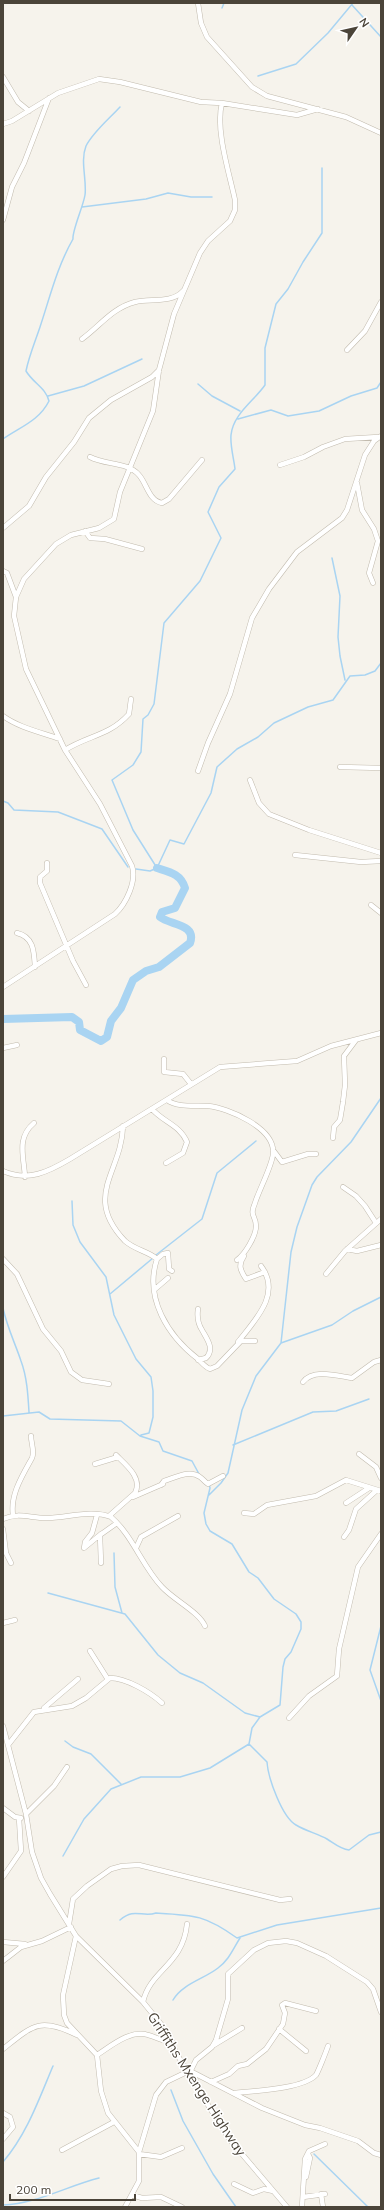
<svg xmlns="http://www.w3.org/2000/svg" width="384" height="2210" font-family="Mulish,sans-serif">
  <rect width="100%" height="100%" fill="#f6f3ec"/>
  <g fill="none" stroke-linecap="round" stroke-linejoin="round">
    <path stroke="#a9d4f2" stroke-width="1.5" d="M352,5l29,32
      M222,8l2,-5
      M258,76l38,-12 32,-31 25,-30
      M82,207l64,-8 22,-6 23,4h21
      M198,384l14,12 28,15
      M48,396l36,-10 58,-27
      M238,419l33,-9 17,6 31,-5 32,-15 26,-8 4,-6
      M3,439c17,-12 36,-18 46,-38 -3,-13 -16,-18 -23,-30 3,-15 9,-29 14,-44 10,-30 17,-60 33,-88 -1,-8 10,-32 12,-44 2,-15 -5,-34 1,-49 7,-14 24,-28 34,-39
      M332,558l8,38 -2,41 2,19 5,24
      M3,801l5,2 6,7 44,2 44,17 26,38
      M157,868l-24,-38 -21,-50 21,-15 8,-13 2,-33 5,-4 6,-11 10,-81 36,-42 21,-43 -13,-26 11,-25 16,-18c-1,-10 -5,-23 -4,-34 2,-21 23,-34 34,-50v-37l11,-44 12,-15 15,-27 19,-29v-65
      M136,869l14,2 7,-3 13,-28 14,4 27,-51 6,-26 20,-18 21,-12 16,-14 34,-16 25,-7 17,-24 15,-1 10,-4 6,-8
      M72,1201l1,24 7,17 26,35 8,38 22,44 15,18 2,14v26l-4,16 -8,2
      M156,1255l46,-36 15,-46 39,-32
      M110,1294l43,-36
      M3,1308c4,19 12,35 18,53 6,16 7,34 8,51
      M281,1343l51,-18 21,-14 28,-14
      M3,1416l36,-4 11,7 71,2 19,15 19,6 4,9 29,10 7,13
      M233,1445l80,-33 23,-1 33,-12
      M209,1484l1,4 -6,25 2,11 4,7 22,13 17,28 9,6 16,21 22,15 5,8v7l-10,23 -6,7 -2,8 -3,38 -20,12 -8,11 -3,16 18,18c1,16 15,55 29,63 10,6 22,9 31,14 8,5 13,10 22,11l20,-15 12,-3
      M209,1495l12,-12 7,-10 14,-63 14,-34 25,-33 10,-91 6,-25 15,-42 5,-8 34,-35 30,-44
      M114,1553l1,34 7,26
      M48,1593l77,21 33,41 22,18 23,10 42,30 15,4
      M381,1626l-11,44 11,31
      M65,1741l8,6 18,7 30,30
      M63,1856l21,-37 27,-30 30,-12h39l30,-9 39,-24
      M120,1920c15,-13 22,-2 36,-7 38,2 49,2 81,25l40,-13 104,-17
      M173,2000c9,-16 31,-21 45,-32 11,-8 15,-19 22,-30
      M171,2090l12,31 30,53 23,33
      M314,2154l54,53
      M3,2162c24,-28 36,-63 50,-96
      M3,2205c33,-1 64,-19 96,-27"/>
    <path stroke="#a9d4f2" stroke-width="8" d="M3,1019l69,-2 7,5 1,8 21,11 6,-4 4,-16 10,-13 12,-28 13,-9 13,-4 31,-24c7,-19 -20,-18 -30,-26l2,-5 13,-4 10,-20c-4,-14 -15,-16 -28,-20"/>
    <g stroke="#c2bbae" stroke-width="5.5">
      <path id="minor" d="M198,3l3,20 6,14 45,50 15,9 79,21 35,16
        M3,77l15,25 11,9
        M3,124l9,-3 46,-28 41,-14 21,3 81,20 21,1 75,12 21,-6
        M3,220l9,-33 12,-24 25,-65
        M82,339c18,-13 30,-31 53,-37 15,-4 36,2 48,-11
        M347,350l18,-19 16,-29
        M90,457c15,8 38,5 49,18 8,9 10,26 23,28l7,-4 33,-39
        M280,465l24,-8 19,-10 22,-8 33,-2
        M357,483l5,27 12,19 4,12 -9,32 4,10
        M3,528l26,-22 17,-29 28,-35 15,-24 22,-18 41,-23 7,-7
        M85,531l5,7 15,1 37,10
        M3,571l4,2 9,24
        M3,716c17,12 37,16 57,23
        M65,750c24,-15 44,-14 64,-36l2,-15
        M340,767l41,1
        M198,771l10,-28 22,-49 22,-76 17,-29 28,-37 45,-34 5,-8 18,-55 9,-14 7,-5
        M250,780l9,23 10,11 40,16 72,23
        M295,855l66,7 20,-1
        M47,863v8l-7,6v6l33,78 13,24
        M371,905l10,8
        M17,933c17,4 17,19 18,34
        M3,987l112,-73c11,-10 22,-33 17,-48l-32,-62 -35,-54 -39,-81 -12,-53 2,-19 8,-18 32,-35 15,-9 28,-7 15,-9 6,-27 33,-81 6,-41 15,-56 26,-61 8,-12 22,-20 5,-11v-10c-6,-28 -20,-71 -13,-97
        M3,1048l14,-3
        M164,1059v13l19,2 8,10
        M167,1100c11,8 28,5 41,6 20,2 68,22 65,48 -1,12 -14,36 -18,49 -6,14 1,12 1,23 0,10 -11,28 -19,34
        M152,1109c11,13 28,16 35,33l-4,11 -17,10
        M123,1126c-1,46 -41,70 2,115 10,9 23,10 32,18 -13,39 11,77 41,100 4,4 7,8 12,10l7,-3 24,-25h14
        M333,1138l1,-11 6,-7 3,-18 2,-17 -1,-29 12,-16
        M273,1150l9,12 26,-8h8
        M3,1171c25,11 45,1 67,-12l150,-92 77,-6 34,-15 50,-13
        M25,1177c-1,-20 -9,-39 9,-54
        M343,1187l13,9 9,10 11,17
        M347,1249l10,2 24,-6
        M244,1256c-6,9 -4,14 2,23l19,-7
        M3,1259l14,15 26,55 18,22 10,21 11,8 27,4
        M157,1259l6,-5 5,-1 1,16 3,2
        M326,1274l19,-23 36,-32
        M154,1290l14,-12
        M198,1309c-1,7 0,15 4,21 5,9 13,19 4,28l-8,2
        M238,1342c17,-22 44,-48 23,-76
        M303,1382c10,-14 35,-6 49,-4l22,-16 7,-2
        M359,1454l17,13 5,11
        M95,1464l23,-7
        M161,1485l3,-4c11,-3 25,-12 36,-4 3,2 5,5 8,7l15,-8
        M133,1497l30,-13
        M346,1503l23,-15
        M244,1513l10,1 13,-9 49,-9 30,-16 35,11
        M13,1515c-3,-20 9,-39 19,-57 3,-6 -1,-15 -1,-22
        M97,1515l-5,18 -7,9 -1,6 17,-14
        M109,1516l26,-23c8,-15 -9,-28 -19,-38
        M3,1519c15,-7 27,-1 43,-1 20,0 46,-9 65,-1 22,19 31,49 51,70 12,13 37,25 43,39
        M3,1529l3,24 5,10
        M344,1537l5,-7 7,-21 21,-19
        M136,1548l5,-11 37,-21
        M101,1563l-1,-28 17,-12
        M3,1623l12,-3
        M90,1651l17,27
        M44,1708l34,-29
        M289,1718l20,-22 28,-20 2,-27 19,-82 23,-33
        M3,1726l23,88 6,38 9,26 9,16 26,42 67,66 18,22 22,41 8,5 12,27 27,43 57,67
        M8,1745l26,-33 38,-6 14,-8 24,-20c16,0 40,14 52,25
        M3,1808l12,9 6,1
        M26,1814l28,-28 13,-19
        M3,1877l18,-26 -2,-33
        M69,1924l4,-25 14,-13 24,-17 11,-3 17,-1 141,35 10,-1
        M76,1936l-13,59 1,20 3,8 30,32 4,36 7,22 31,39v29l-14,26
        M3,1942l22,2
        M3,1961l18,-14 21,-6 29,-14
        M143,2002c7,-32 40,-37 44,-78
        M279,2029l27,22
        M214,2045l28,-17
        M3,2049c30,-24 37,-32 74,-14
        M97,2055c14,-9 34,-26 51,-20 9,2 14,7 24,6
        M192,2072l70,36 43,17 15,3 38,13 16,12 7,2
        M211,2082l18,-8 9,-8 9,-2 19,-15 17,-25 2,-11 -3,-8 3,-2 31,8
        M235,2093c19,-2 68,-4 81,-18 2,-3 10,-23 12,-29
        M3,2113l7,4 3,10 -10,12
        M62,2150l52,-28
        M139,2152l17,-57 10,-13 25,-12 5,-10 16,-13 4,-7 12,-41v-25l26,-24 14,-7 18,-2 11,2 29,13 41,26 6,7 8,23
        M139,2154l22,3 21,-9
        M306,2177l4,-19 -2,-4
        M234,2184l19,9 11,-4 9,2
        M321,2194l2,13
        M132,2195l10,3 19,-1 21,10
        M303,2197l22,-3
        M302,2207l3,-48 4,-8 16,-7"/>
    </g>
    <use href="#minor" stroke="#fff" stroke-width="4.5"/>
  </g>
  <g text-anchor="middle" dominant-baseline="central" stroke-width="3" stroke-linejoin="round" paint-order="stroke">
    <g font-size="14" fill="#4b4439" stroke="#fff">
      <text transform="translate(197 2084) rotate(57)">Griffiths Mxenge Highway</text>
    </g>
  </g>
  <rect width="384" height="2210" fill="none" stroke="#4b4439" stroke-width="8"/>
  <g transform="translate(356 28) rotate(56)" stroke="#ffffff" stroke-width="3" paint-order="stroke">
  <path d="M0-3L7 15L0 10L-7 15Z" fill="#4b4439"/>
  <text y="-6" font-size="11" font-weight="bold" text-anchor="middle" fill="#4b4439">N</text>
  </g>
  <path d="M10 2194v6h125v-6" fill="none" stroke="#4b4439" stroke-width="2"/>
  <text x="16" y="2194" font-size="12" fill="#4b4439" stroke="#ffffff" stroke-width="3" paint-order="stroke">200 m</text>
</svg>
